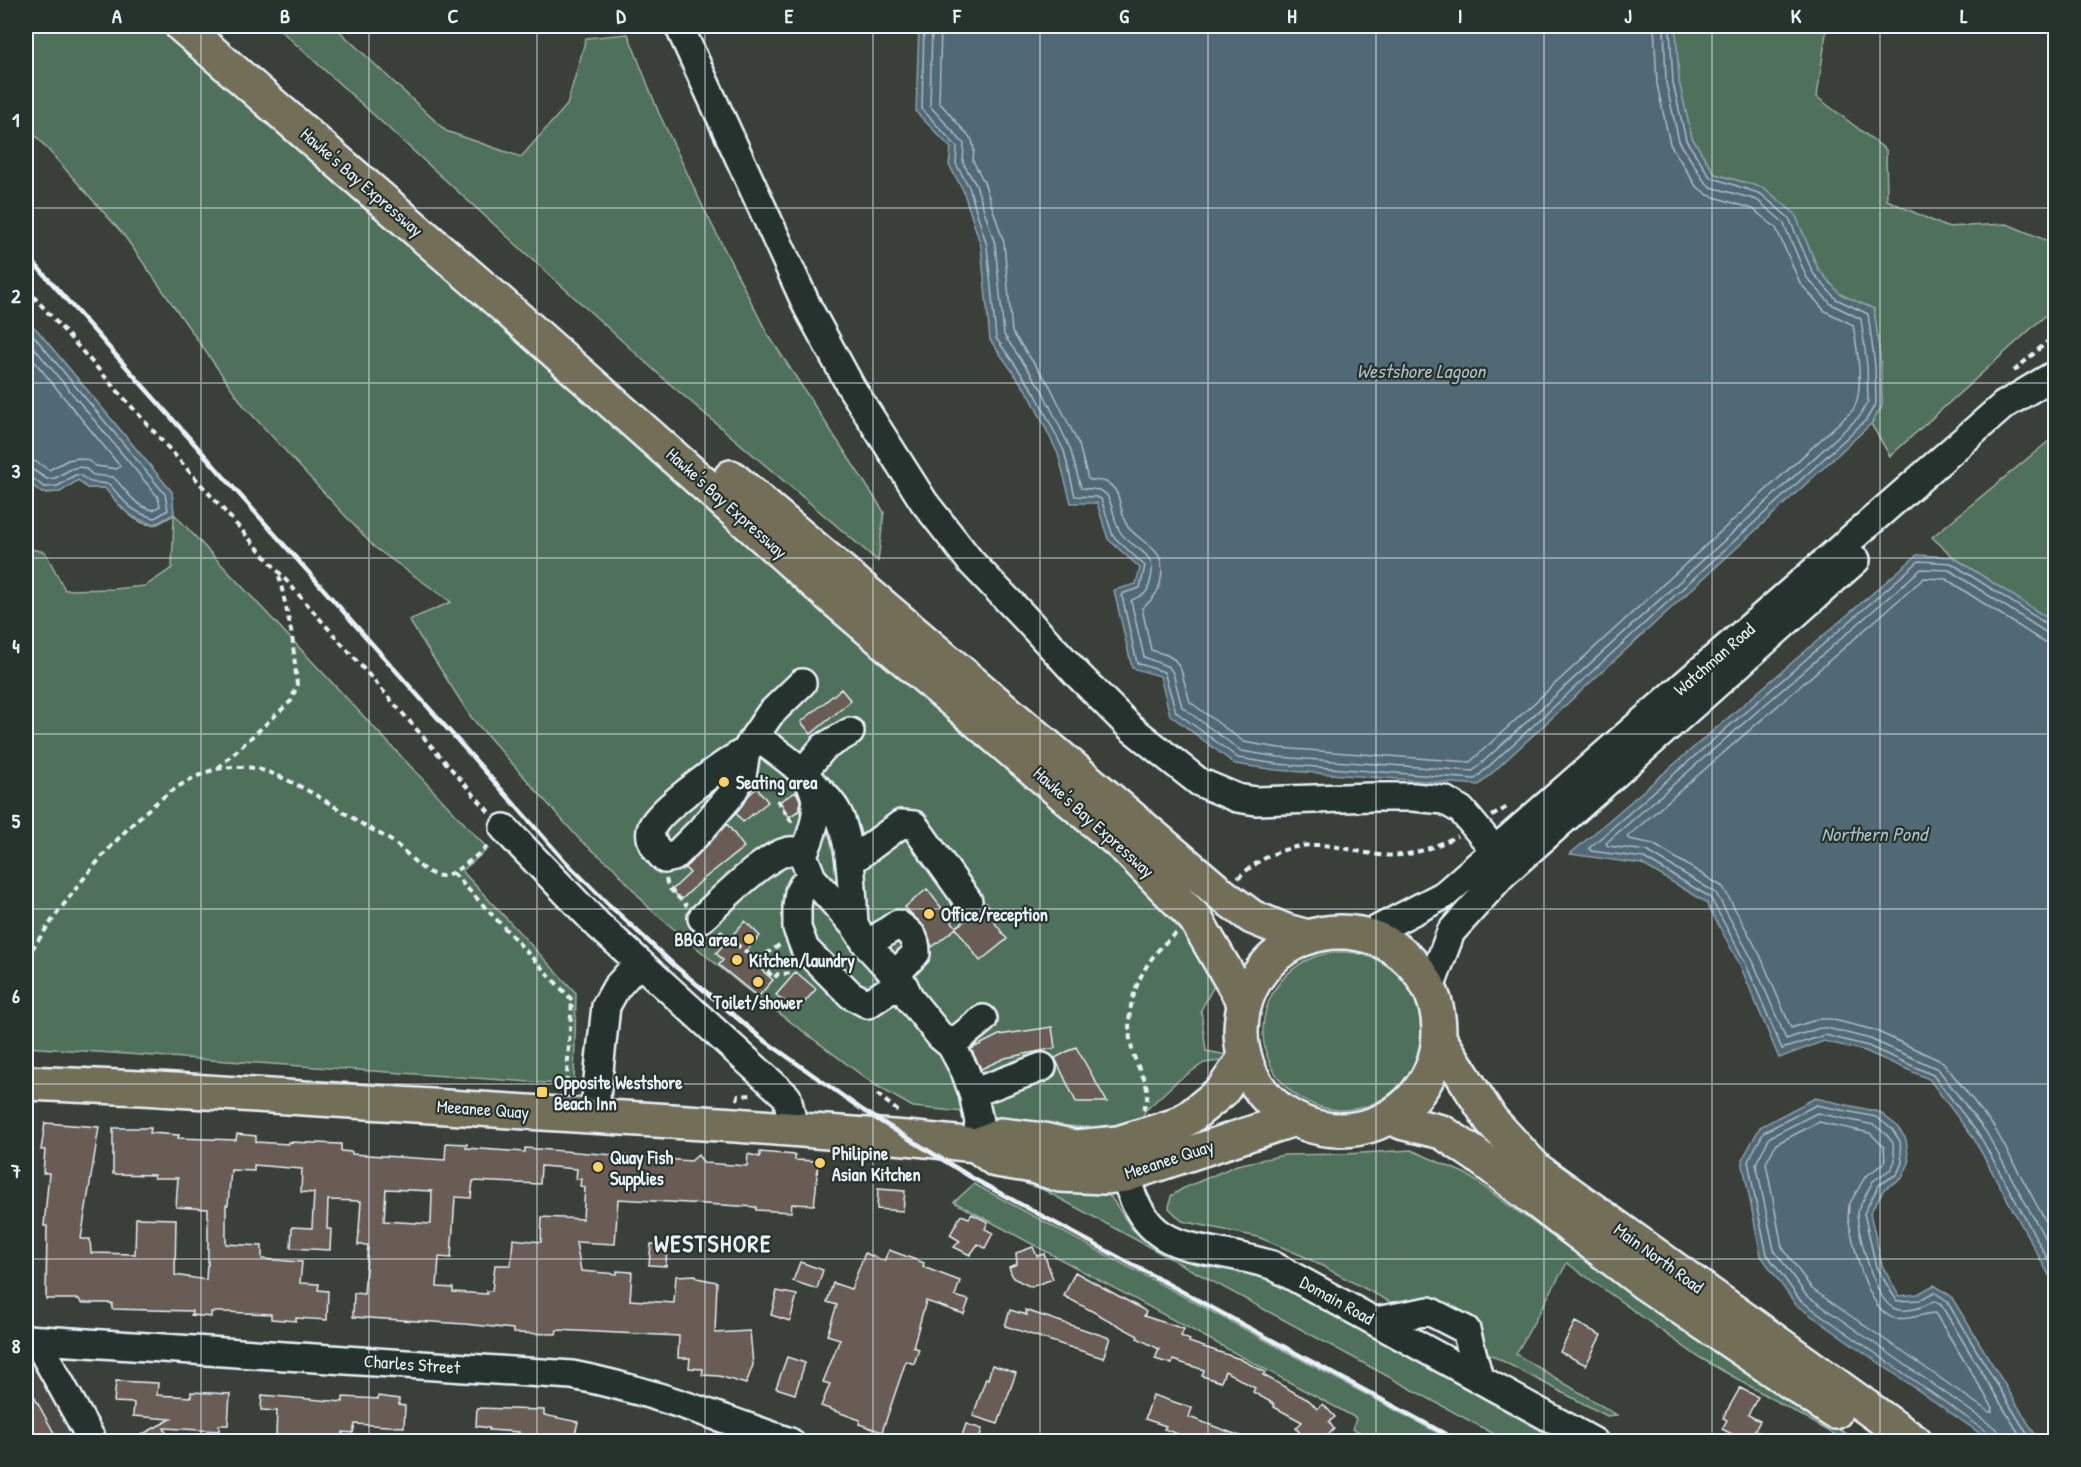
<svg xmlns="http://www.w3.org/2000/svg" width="2081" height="1467" font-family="'Patrick Hand',sans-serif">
  <rect width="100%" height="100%" fill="#3a3f39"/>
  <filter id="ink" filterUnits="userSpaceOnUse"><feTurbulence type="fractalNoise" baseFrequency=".0167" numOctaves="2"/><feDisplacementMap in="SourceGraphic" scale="12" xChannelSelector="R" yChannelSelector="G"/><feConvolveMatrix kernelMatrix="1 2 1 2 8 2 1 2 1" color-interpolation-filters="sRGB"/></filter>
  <g filter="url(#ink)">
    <path fill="#4b4a45" d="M26,1362h5l45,79h-50z"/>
    <path fill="#4f705a" stroke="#9cb0a9" stroke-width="1.5" d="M26,26h133l442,386 139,118 132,126 247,205 63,71 35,48 -16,30 5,41 39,7 -41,5 -28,19 -31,29 -4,12 -45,5 -99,-7 -6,-12 -27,3 -51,-5 -38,-22 -135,-101 -90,-75 -36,-41 -34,-28 -109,-123 -62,-97 42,-18 -77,-55 -130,-141 -121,-172 -97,-109z
      M276,26h58l112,105 75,26 46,-52 19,-67 42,-4 30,77 46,98 63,124 117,179 -6,49 -214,-182z
      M1680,26h147l-10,71 69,53 1,50 59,27 61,-3 48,20v63l-165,149 -19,-32 11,-18 -1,-41 -7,-56 -34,-15 -22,-25 -23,-55 -31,-26 -49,-14 -23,-36 -13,-56 -3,-52z
      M26,321l11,9 135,162 2,22 314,335 -26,22 114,122 -2,92 -548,-38v-499l19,4 20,38 49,-1 31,-3 27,-18 2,-53c-5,2 -11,7 -17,9 -20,5 -41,-22 -52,-36h-18l-9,-8 -18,12 -18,1 -16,-13z
      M2055,436v187l-102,-66 -21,-20z
      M1263 1031a79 79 0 1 1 158 0a79 79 0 1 1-158 0Z
      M1411,1150l55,24 174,126 182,119 37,22h-13l-149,-85 -130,-93 -51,91 101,61 -10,1 -304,-160 -45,-19 -76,-16 -13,-13 2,-12 11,-7 55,-24 47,-10 61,-1z
      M994,1173l104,18 13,6 21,32 23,19 35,13 66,12 30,14 35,21 251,133h-65l-463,-251z
      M974,1184l479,257h-73l-27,-12 3,-11 -402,-216z"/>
    <path fill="#516975" stroke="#8d9fa9" stroke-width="1.5" d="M919,26h761l-4,4 3,52 13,56 23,36 49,14 31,26 23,55 22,25 34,15 7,56 1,41 -11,18 -392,361 -203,-15 -41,-6 -65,-49 -10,-39 -28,-8 -18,-78 22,-6 4,-16 -32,-29 -11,-36h-26l-13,-49 -28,-58 -40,-56 -9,-94 -18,-56 -14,-25 2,-17 -35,-36z
      M26,321l11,9 135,162 2,22 -19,10c-27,-6 -33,-15 -50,-36h-18l-9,-8 -18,12 -18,1 -16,-13z
      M1917,555l36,2 102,66v663l-81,-147 -45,-60 -64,-28 -41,-10 -45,17 -39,-93 -34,-63 -64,-38 -72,-10z
      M1815,1098l64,14 17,13 10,14 3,24 -7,15 -18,11 -14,24 12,52 17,31 19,-2 16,-9 17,11 88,145h-48l-195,-136 -35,-49 -19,-96 18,-33z"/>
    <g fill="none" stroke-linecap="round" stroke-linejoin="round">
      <path stroke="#acbbc4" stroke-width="1.5" d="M924,26l-2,83 35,38 -1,17 13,23 18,59 9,92 39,55 29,58 11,45 21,1 5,2 12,37 32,30 -5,22 -16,5 -2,3 15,67 27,9 12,40 62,46 39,6 198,15 391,-359 10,-17 -1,-37 -7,-52 -32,-15 -23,-26 -24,-55 -28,-24 -51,-17 -24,-37 -13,-57 -3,-53 2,-4
        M932,26l-2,80 34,38 -1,19 13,22 19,59 9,91 38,55 28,58 11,40 18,2 7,4c8,11 7,25 13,36 11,20 39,20 32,48 -1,5 -2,10 -5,14 -4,5 -11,5 -15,9l13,56 25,10 4,6 9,34 59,44 37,6 195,14 387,-355 8,-15 -1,-35 -6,-47 -30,-15 -24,-26 -24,-56 -26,-22 -46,-13 -7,-6 -25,-40 -13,-58 -2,-57
        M941,26l-2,76 33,38 2,9 -1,12 11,21 20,61 8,89 38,54 29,59 9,34c5,2 12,1 18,3 18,9 12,31 22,45 7,9 20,16 28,25 10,11 6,36 -4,47 -3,4 -7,6 -10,9l9,42 16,5 8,5 6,10 9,32 54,40 35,6 191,14 383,-352c12,-20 4,-63 0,-85l-28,-14 -25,-28 -24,-55 -23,-19 -45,-14 -12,-9 -26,-42 -13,-60 -3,-58
        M26,329l7,6 132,159 3,16 -13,8c-25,-5 -31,-18 -46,-34l-19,-2 -10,-7h-5l-17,11 -14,1 -13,-10 -5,-1
        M26,338l132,159 2,9 -7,4c-20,-4 -26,-20 -40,-33l-20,-2 -8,-7 -7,-1 -7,2 -16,9 -8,1 -14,-9 -7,-1
        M26,351l94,115 -3,3 -21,-3 -9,-6 -9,-2 -10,2 -19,10 -12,-8 -11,-2
        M2056,627l-6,-1 -99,-63 -32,-2 -330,287 2,3 53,7 66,39 35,65 37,87 43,-14 43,11 65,29 47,61 76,138
        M2056,635l-9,-2 -98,-63 -28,-1 -315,274 2,3 39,5 69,42 36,66 34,80 34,-11h7l43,11 68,30 48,63 70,126
        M2056,644l-14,-3 -96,-62 -22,-1 -297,259 2,2 24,5 70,43 37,68 31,73 28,-9h11l44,11 69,32 51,65 62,113
        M1819,1122l51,11 14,14 1,15 -20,15 -16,28 -1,13c5,24 18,92 46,100 14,3 29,-5 41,-5l58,95 -1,4h-3l-177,-123 -30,-42 -16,-84 10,-19z
        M1993,1442l-3,-8 -190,-134 -33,-46 -10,-46 -9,-47 16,-29 52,-27 60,12 16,12 8,12 2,22 -5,11 -18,11 -15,28 12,54 21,34 23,-1 14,-8 12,8 86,142
        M2001,1442l-1,-8 -5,-6 -189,-133 -32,-45 -18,-87 14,-26 47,-24 57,12 12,9 7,9 2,18 -4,8 -18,12 -16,31c1,21 17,86 36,96 12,6 30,-1 41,-7l7,4 83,137"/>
    </g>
    <path fill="#675b54" stroke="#e8f1f8" stroke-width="1.5" fill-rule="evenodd" d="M841,689l10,12 -40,33 -10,-12z
      M757,788l11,14 -25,20 -7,-9 13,-18z
      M796,792l4,8v10l-11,7 -9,-16z
      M727,824l17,23 -42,33 -21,20 -9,-10 18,-17 -5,-5z
      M927,889l29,38 14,-10 8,-4 8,-10 14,16 -5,4 12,16 -27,22 -24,-33 -24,19 -7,-19 -20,-21z
      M745,921l15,15 -15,16 7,6 -2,2 23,20 -15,17 -39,-32 4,-5 -7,-7z
      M796,972l20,17 -19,22 -21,-16z
      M1052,1027l3,21 -50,10 -24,11 -10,-20 28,-14z
      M1076,1047l31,55h-31l-21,-44z
      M45,1123l54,4 -18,112h9l1,14 44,1 1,-36 40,1 -1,56 31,5 1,-15h1v-56l-32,-2 2,-29h-24v-3l-41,-1v-46h38l-1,5 29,2 -1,3 58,2 1,-6 19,2v6l32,2v-2l53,2v7l11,1v2l93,6 1,-17 21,1 -1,4 59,4v-4l166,13 7,-6 6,8 43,3 1,-12 12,3v-5l35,3v5l23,1 -2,28 -2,16 -22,-1 -1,8 -35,-2v-3l-138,-8 -3,45 -39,-2 5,29 36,3v-3l15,1 -2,28 44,3 2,-27 20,-1 1,3 20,4 -2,51 35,-2 3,34 -7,19 -27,-8 -17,-1 1,-6 -14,-1 1,-10h-12l1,-22 -122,-6 -1,4 -43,-1v-4l-48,-5 -112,-7 1,-24 10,1 4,-49h-10l3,-44 -33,-1 -1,29h4l-1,21 -39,-2 1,-21 20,1 2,-35 -13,-1 1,-23 -48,-4v6l-23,-1 -3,35h-2v39l36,2v13l40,3 -2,21 19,1 -1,6 10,1 -1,29 -31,-2v3l-25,-2v-5l-47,-2h-13v5l-20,-2 1,-4 -80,-2v-6h-31l-2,-4h-33l1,-73h-3l5,-53h-6l2,-23h-4zM541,1166l36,3 -1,10h5l-1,7 5,1 -2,32 -41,-2 -1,25 -28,-3 -2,26h-16l-3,26h-5v3l-34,-2v-4l-16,-1 2,-30 12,1 4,-61 16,1 2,-17 67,3zM386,1189l46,2 -1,33 -47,-3z
      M878,1189l27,2 -2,20 -26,-2z
      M972,1214l16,8 -3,7 8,4 -8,15 -7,-4 -8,11 -16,-8 6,-6 -10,-6 11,-20 8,3z
      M651,1244l16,1 -1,21 -17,-1z
      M1033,1247l4,9 7,-2 9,25 -22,8 -18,-9 -4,-11 8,-3 -1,-11z
      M889,1250l35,13 -1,4 37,14 -5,15 14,4 -5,14 -38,-13 -13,46 6,2 -5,15 -8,-3 -24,71 -23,-8 1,-4 -39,-14 9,-22 -7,-2 17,-43 -13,-4 10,-30 -10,-3 6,-19 18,6 14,-36 19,8z
      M800,1262l23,8 -6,19 -24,-8z
      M1075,1272l67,37 4,3 -2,4 40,13 -3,7 9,4 -1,2 51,17 25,13 -2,3 47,26 7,8 6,-5 12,13 -6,5 5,7 -13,13h-14l-11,-14 6,-6 -28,-15v-3l-21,-12 2,-4 -30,-17 -4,11 -19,-6 2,-6 -31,-10 -1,4 -17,-5 4,-10 -22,-11 1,-2 -74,-40z
      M777,1291l20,4 -7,26 -19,-6z
      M1010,1310l17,5 -2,-5 85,28 -7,20 -98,-32z
      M1575,1322l26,13 -15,30 -26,-13z
      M787,1357l18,6 -10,31 -19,-6z
      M992,1365l24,8 -18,51 -25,-8 13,-38 2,1z
      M116,1381l42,2 -1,12 34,2v-5l39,2 -2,31h-9v6l-55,-3 6,14h-42l43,-23 -38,-3 1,-13 -20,-1z
      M26,1382l33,60h-33z
      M1740,1388l18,9 -10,18 12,6 -5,9 21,12h-29l-25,-13 5,-9 -4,-2z
      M262,1395l81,7v-5l35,2v-3l21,3v6l6,1 -1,21 -49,-3 -2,9 -10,-1v10h-34v-5l-33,-2 1,-24 -16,-1z
      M1153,1395l39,13 -3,9 62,23v2h-52l-35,-13 2,-3 -21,-7z
      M477,1408l67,2v5l34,7 -5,20h-54v-10l-30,-2v-2l-13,-2z
      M966,1424l16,5 -4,13h-18z"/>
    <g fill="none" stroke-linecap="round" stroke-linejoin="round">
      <g stroke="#e8f1f8" stroke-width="32">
        <path id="minor" d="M679,26l129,282 43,79 73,115 47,60 54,56 52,56 54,54 68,54 38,16 19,3 117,-4h40l31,3 17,10 49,58
          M755,736c53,38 79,50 48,119l9,23 42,47 13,20 36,39 7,15 30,37 11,9 14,26 8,22 6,29 -3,23
          M746,751c-20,11 -85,57 -94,76 -5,11 5,25 13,32l9,-2 27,-27 29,-34 12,-20 4,-25 9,-15 15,-22 32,-31
          M803,772l21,-25 26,-15
          M811,782c9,9 19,17 25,28 16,27 16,83 18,115
          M504,828l95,98 40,36
          M850,862l51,-38 13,1 54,76
          M812,878l-9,7 -4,7 -2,15v21l8,21 46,46 17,9 18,-12 17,-8
          M702,918c18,-16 65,-65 88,-67 4,-1 9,2 13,4
          M1367,935l77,-40 560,-490 52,-31
          M867,945l31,-21c13,9 18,13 18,29l-21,22
          M1430,988l21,-56 52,-58 353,-314
          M951,1045l32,-26
          M973,1093l69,-26
          M594,1116l12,-110 10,-18 23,-26 148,135 7,32
          M1120,1156c24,107 67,83 152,109l322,177
          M1376,1321l53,-10 37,19 13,48
          M26,1339l546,36c74,14 146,42 218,67
          M44,1340v14l49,88"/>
      </g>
      <g stroke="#e8f1f8" stroke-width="38">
        <path id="major" d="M26,1083l116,5 593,37 171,13 70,7 25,-10 43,5 31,7 43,-4 56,-17 16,-9 32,-26 23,-33
          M976,1145l20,15 37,6 27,9 44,2 21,-2 169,-56"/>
      </g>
      <g stroke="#e8f1f8" stroke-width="38">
        <path id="highway" d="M182,26l305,265 335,298 304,259 69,70 50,86
          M731,477l490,417 31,23 34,14 22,6
          M1241 1031a99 99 0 1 1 198 0a99 99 0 1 1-198 0Z
          M1439,1038l52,82 46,50 378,272
          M1389,1117l15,6 38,9 33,22 168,128 192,130"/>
      </g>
      <path stroke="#e8f1f8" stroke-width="4" stroke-dasharray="6 4.5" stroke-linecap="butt" d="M2055,26h1
        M26,288l252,283 211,241
        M2014,371l42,-37
        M218,768l73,-67 6,-16 -5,-50 -14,-64
        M777,800l14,21 1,-1
        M1492,816l17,-10
        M453,873l119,127 -6,89
        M1238,878c25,-24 58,-37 93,-32 23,3 45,12 69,9 20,-2 39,-10 57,-19
        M666,879l2,8 19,19
        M719,931l38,29 17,18 4,-4 16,-1
        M26,958c40,-59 119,-171 191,-189 11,-2 26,-3 36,-1 33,6 81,38 109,56 12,7 25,13 35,21 13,10 26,30 44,31 11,1 41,-24 48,-32
        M757,960l24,-16
        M877,1094l21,17
        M737,1100l1,-4 13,-1
        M1143,1110c12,-24 -4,-35 -10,-57 -13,-44 8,-94 44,-120"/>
      <use href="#minor" stroke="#26332d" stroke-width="27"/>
      <use href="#major" stroke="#726e59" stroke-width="33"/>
      <use href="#highway" stroke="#726e59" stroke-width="33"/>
      <path stroke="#e8f1f8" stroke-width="4.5" d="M26,254l537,605 46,46 66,61 86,72 103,73 110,68 486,263"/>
    </g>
  </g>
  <path fill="none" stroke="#e8f1f8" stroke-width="1.5" stroke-opacity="0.55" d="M201,26v1416M369,26v1416M537,26v1416M705,26v1416M873,26v1416M1040,26v1416M1208,26v1416M1376,26v1416M1544,26v1416M1712,26v1416M1880,26v1416M26,208h2030M26,383h2030M26,558h2030M26,734h2030M26,909h2030M26,1084h2030M26,1259h2030"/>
  <g fill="#ffd166" stroke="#26332d" stroke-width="2">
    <circle cx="724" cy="782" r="6"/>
    <circle cx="929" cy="914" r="6"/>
    <circle cx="749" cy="939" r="6"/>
    <circle cx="737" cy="960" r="6"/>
    <circle cx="758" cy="982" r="6"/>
    <rect x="536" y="1086" width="12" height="12" rx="3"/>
    <circle cx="820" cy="1163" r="6"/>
    <circle cx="598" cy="1167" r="6"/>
  </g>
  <g text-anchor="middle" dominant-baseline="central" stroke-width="4.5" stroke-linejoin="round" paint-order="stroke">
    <g font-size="18" fill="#e8f1f8" stroke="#26332d">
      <text transform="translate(362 182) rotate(41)">Hawke's Bay Expressway</text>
      <text transform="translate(727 503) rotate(42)">Hawke's Bay Expressway</text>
      <text transform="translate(1714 659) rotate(-41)">Watchman Road</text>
      <text transform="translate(1094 822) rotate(42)">Hawke's Bay Expressway</text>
      <text transform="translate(483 1109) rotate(4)">Meeanee Quay</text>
      <text transform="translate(1169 1159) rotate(-18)">Meeanee Quay</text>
      <text transform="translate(1659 1258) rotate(36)">Main North Road</text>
      <text transform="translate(1337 1300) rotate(29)">Domain Road</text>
      <text transform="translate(412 1364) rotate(4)">Charles Street</text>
    </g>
    <g font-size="18" font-weight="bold" fill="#e8f1f8" stroke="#26332d" text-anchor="start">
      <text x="736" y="782">Seating area</text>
      <text x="941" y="914">Office/reception</text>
      <text x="737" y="939" text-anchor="end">BBQ area</text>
      <text x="749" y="960">Kitchen/laundry</text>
      <text x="758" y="1002" text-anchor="middle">Toilet/shower</text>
      <text x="554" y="1082">Opposite Westshore<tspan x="554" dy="21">Beach Inn</tspan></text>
      <text x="832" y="1153">Philipine<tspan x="832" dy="21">Asian Kitchen</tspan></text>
      <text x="610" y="1157">Quay Fish<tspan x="610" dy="21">Supplies</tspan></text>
    </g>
    <g font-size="20" font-style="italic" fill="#acbbc4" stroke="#26332d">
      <text x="1421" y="370">Westshore Lagoon</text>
      <text x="1874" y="833">Northern Pond</text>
    </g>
    <g font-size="24" font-weight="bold" letter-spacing="1.5" fill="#e8f1f8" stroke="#26332d">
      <text x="713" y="1243">WESTSHORE</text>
    </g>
  </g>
  <rect width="2081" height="1467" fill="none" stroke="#26332d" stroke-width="66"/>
  <rect x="33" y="33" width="2015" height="1401" fill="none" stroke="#e8f1f8" stroke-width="2"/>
  <g font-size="20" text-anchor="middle" font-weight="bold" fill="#e8f1f8">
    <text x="117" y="23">A</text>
    <text x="285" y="23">B</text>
    <text x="453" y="23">C</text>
    <text x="621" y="23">D</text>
    <text x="789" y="23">E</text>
    <text x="957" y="23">F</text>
    <text x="1124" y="23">G</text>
    <text x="1292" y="23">H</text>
    <text x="1460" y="23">I</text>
    <text x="1628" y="23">J</text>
    <text x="1796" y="23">K</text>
    <text x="1964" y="23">L</text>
    <text x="16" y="127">1</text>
    <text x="16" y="303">2</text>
    <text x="16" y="478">3</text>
    <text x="16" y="653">4</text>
    <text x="16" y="828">5</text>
    <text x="16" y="1003">6</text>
    <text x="16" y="1178">7</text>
    <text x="16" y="1353">8</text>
  </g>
</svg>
